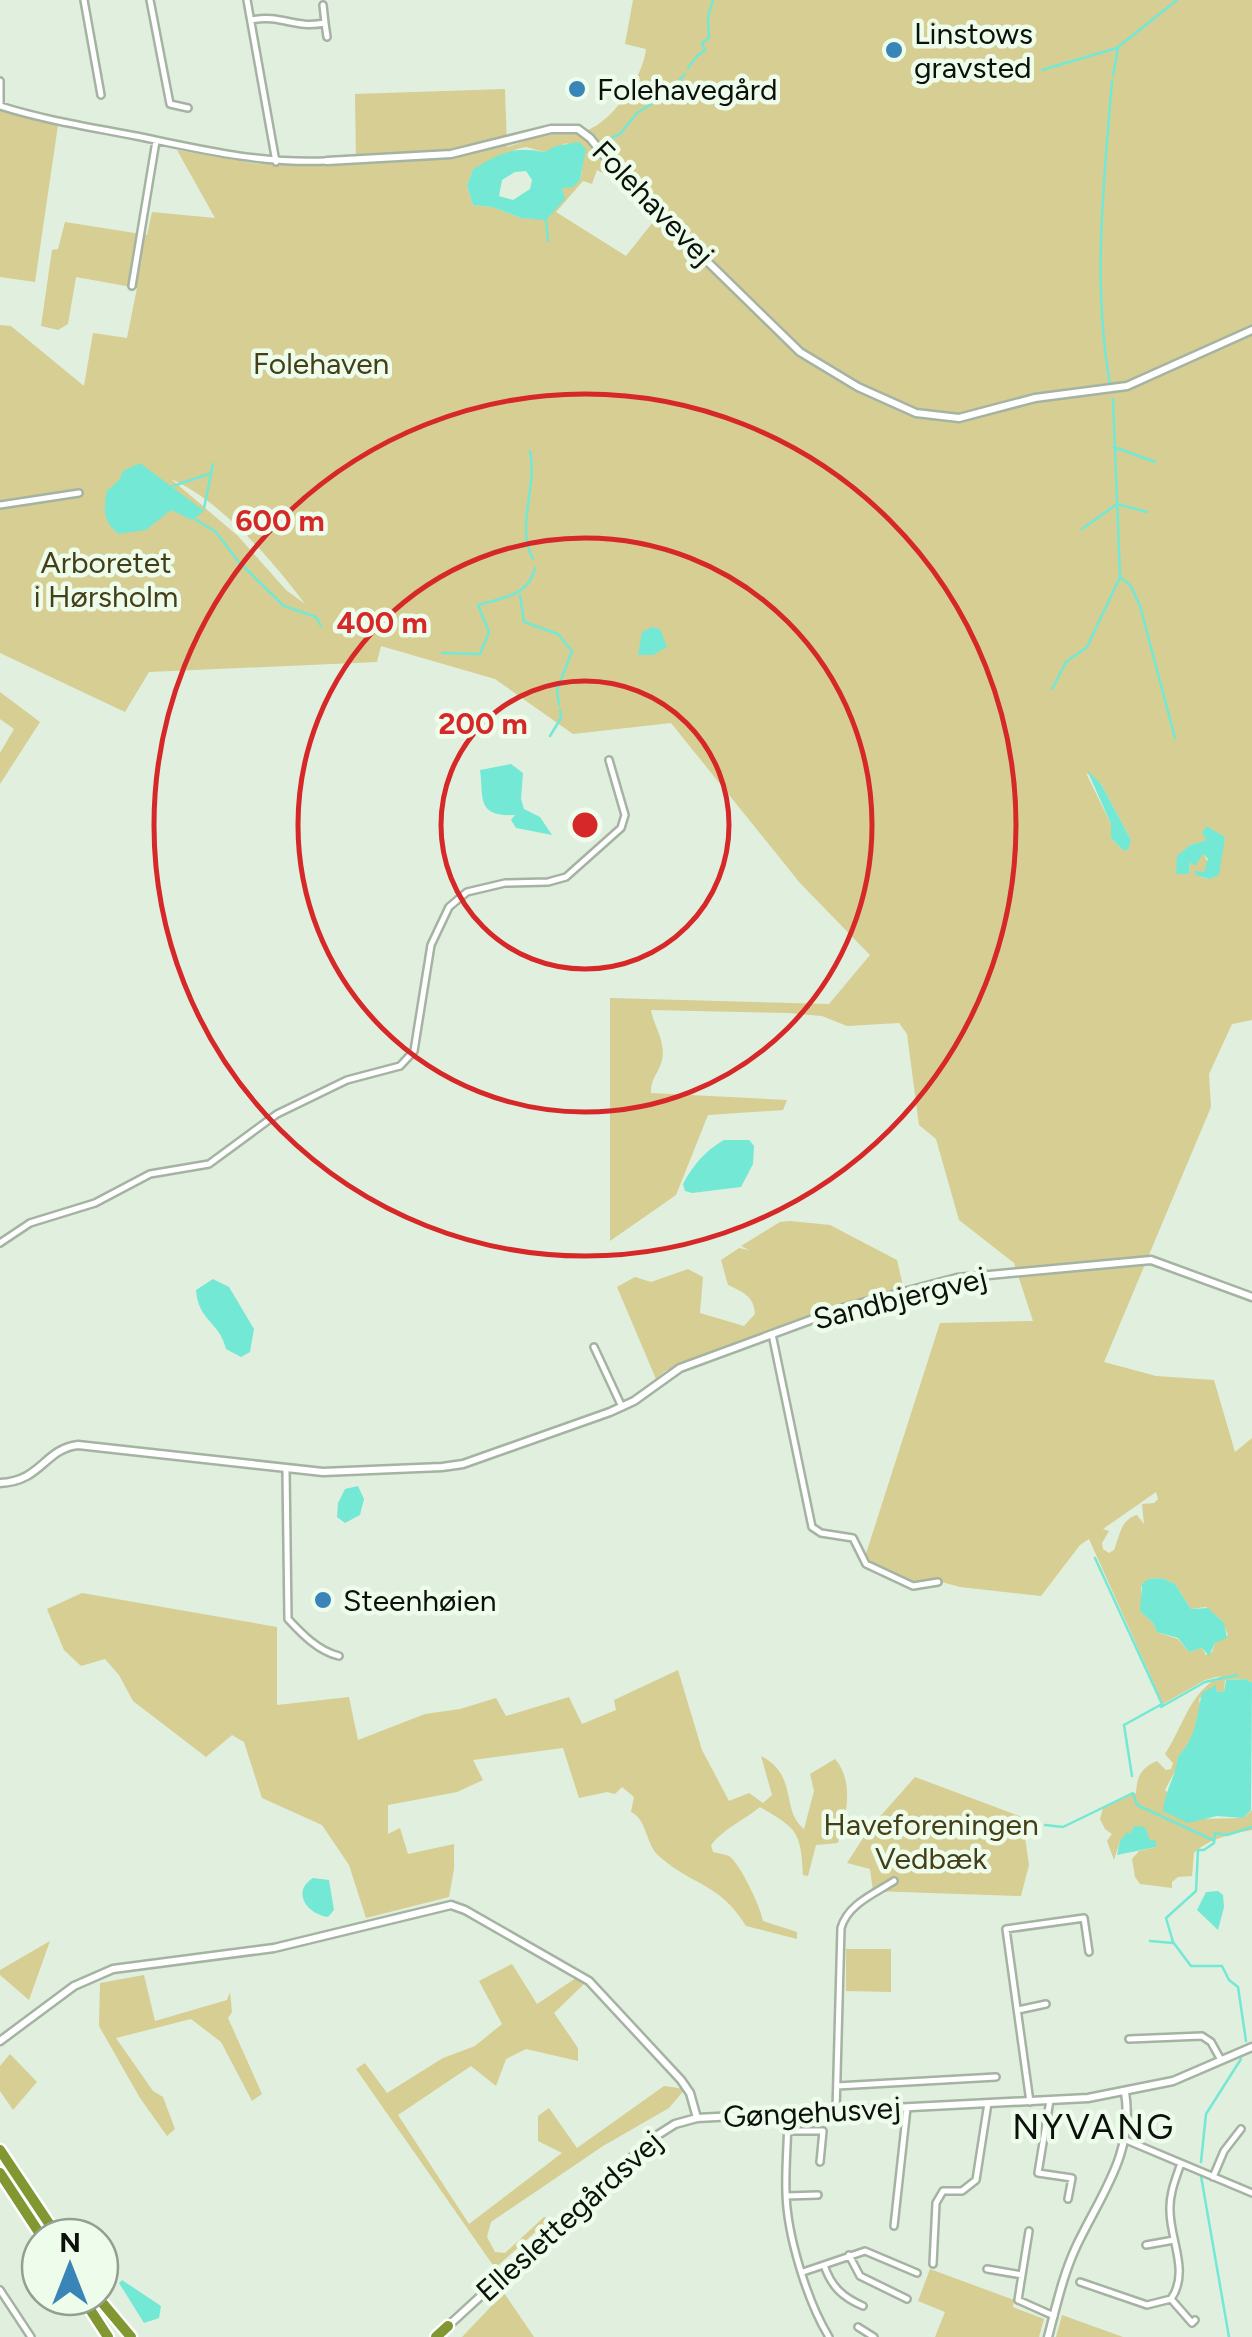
<svg xmlns="http://www.w3.org/2000/svg" width="1252" height="2337" font-family="Figtree,sans-serif">
  <rect width="100%" height="100%" fill="#e1efde"/>
  <path fill="#d6ce92" fill-rule="evenodd" d="M633,0h619v1020l-20,4 -23,50 2,33 -107,255 52,14 58,4 21,72 17,-14v245l-6,-4 -21,1 -1,12 -8,-1v-5l-17,13c5,18 -8,45 -21,57l-1,11 -12,23 31,29 47,-1 9,-8v20c-21,4 -42,8 -58,23l-2,23 -14,1 -6,5v6l-32,-4 -5,-7 -3,-18 7,-8 17,-4 -6,-7 -24,-6 -6,7 -6,19 -7,-19 5,-7 -7,-5 -5,-10 3,-11 33,-15c1,-17 5,-25 21,-32l9,9 5,-1 2,-6 -8,-9c18,-27 25,-63 56,-78l-16,4 -42,24 -74,-165 -9,6 -39,51 -81,-9 -22,-6 -25,3 -49,-24 76,-237 93,-2 -19,-58 -55,-43 -23,-81 -17,-14 -12,-91 -8,-11 -52,3 -25,-10 -34,-3 -137,-3c3,17 15,31 11,50 -3,13 -12,19 -11,33l136,7 -4,10 -75,5 -32,80 -66,46v-243l219,6 41,-49 -70,-72 -129,-160 -98,11 -78,-55 -114,-33 -4,16 -228,10 -24,40 -125,-59v-328l11,1 73,60 9,-53 34,5 10,-50 -61,-11 -8,47 -10,6 -17,-4 11,-76 6,-1 7,-27 82,13 5,-23 63,6 -38,-68 81,14 98,-2 -1,-68 150,-5 2,58c17,-5 37,-14 55,-15 5,0 11,2 16,1 32,-5 65,-55 68,-84l-21,-5zM567,143l15,28 -2,9 -18,8 2,11 -18,20 -25,-1 -29,-11 -19,-2 -6,-19 6,-17 44,-20 9,-2 18,5zM597,170l24,13 36,34 -31,39 -70,-44 27,-31 9,3zM171,479c48,20 103,83 134,125l-19,-14 -48,-54zM1086,773l15,11 30,56 -8,10 -12,-12v-14zM1206,827l19,10 -16,42 -8,-2 8,-14 -6,-9 -13,8 -1,12h-12l1,-18 12,-11 18,-5 -6,-7zM1156,1492l2,7 -4,4 -12,1 2,20 -7,-9c-17,5 -17,21 -23,35l-5,3 -6,-4 -1,-6 7,-12 -6,-2zM1162,1578l13,6 16,25 15,-2 16,14 6,14 -13,8 -3,9 -6,3 -4,-7 -13,4 -11,-13 -21,-7 -4,-9 -12,-11v-25l7,-8z
    M0,110l58,15 -23,157 -35,-5z
    M0,692l40,30 -40,62v-31l14,-24 -14,-10z
    M790,1221l40,4 67,35 6,26 -90,28 -148,57 -9,8 -39,-92 18,-10 16,5 37,-13 15,8 -3,36 44,13 11,-12c-1,-18 -12,-22 -27,-29l-7,-25 18,-12 10,2 -8,-4 39,-24z
    M82,1593l195,34v78l72,-8 9,43 67,-26 35,-5 36,-11 10,18 63,-19 13,27 34,-14 -2,-10 64,-30 24,80 27,51 20,-8 14,10 9,-8 -11,-39c38,20 19,53 43,73l10,-38 -4,-17 25,-15c20,23 11,58 3,84l-22,2 -8,31 -5,-1c-2,-43 -6,-47 -43,-68 -16,13 -37,22 -49,38l2,7c1,0 14,3 16,4 11,7 32,52 34,65l34,11v7l-51,-13c-26,-43 -53,-40 -86,-69 -15,-12 -12,-37 -29,-45l3,-15 -12,-10 -7,7 -8,-2 -28,6 -16,-50 -90,12 10,20 -26,12 -69,13v29l12,-6 8,26 46,-10v25l-5,28 -83,21 -17,-53 -27,-40 -60,-27 -18,-56 -12,-7 -26,22 -73,-56 -14,-26 -14,-16 -24,7 -17,-16 -17,-41z
    M915,1777l107,40 7,48 -8,31 -148,-5 -3,-22 -23,-6 22,-34z
    M50,1941l-21,59 -29,-25v-5z
    M846,1949h45v43l-45,-1z
    M512,1964l25,40 39,-26 9,5 -31,30 24,35v13l-52,-12 -20,10 -10,27 -25,-20 -73,49 71,109 93,-71 -24,-12v-25l11,-8 28,40 87,-62 21,3 -16,19 -66,38 -112,76 -4,15 8,15 10,1 39,-36 6,2 -55,49 -139,-199 9,-6 22,30 56,-35 32,-12 27,-22 -23,-43z
    M144,1975l11,46 72,-21 3,-8 2,20 -4,6 34,76 -10,7 -31,-59 -30,-23 -75,19 37,53 10,6 12,32 -8,7 -27,-38 -41,-72 1,-43z
    M10,2054l27,28 -24,28 -13,-19v-25z
    M930,2269l84,31 -1,7 31,12 -5,18h-104l10,-25 -27,-11z
    M504,2293l30,44h-72z
    M1062,2315l61,22h-67z"/>
  <path fill="#73e8d4" fill-rule="evenodd" d="M579,142l7,7 -6,31 -7,7 -11,1 3,11 -19,21 -25,-2 -29,-11 -19,-2 -6,-19 6,-17c28,-16 39,-23 71,-17l12,-6zM526,171l6,9 -2,9 -17,11 -14,-4 3,-16 13,-8z
    M140,463l64,48 -12,9 -21,-10 -25,20 -27,4c-16,-11 -16,-25 -12,-43l13,-12 3,-8z
    M652,627l8,2 7,18 -14,8h-15l4,-23z
    M511,764l12,9 -2,26 3,10 16,8 12,18 -36,-7 -5,-8 4,-5c-40,2 -31,-18 -35,-45z
    M1087,770l14,14 30,56 -3,10h-5l-12,-12v-14z
    M1206,826l19,11 -6,38 -10,4 -13,-4 -2,-4 10,1 4,-13 -5,-5 -8,12 -5,-4 -1,12h-13l1,-18 13,-11 17,-5 -5,-7z
    M724,1140h25l5,6 -1,18 -12,23 -49,6 -7,-2 -2,-7c10,-19 22,-33 41,-44z
    M213,1279l16,8 25,42 -4,23 -9,5 -15,-8c-6,-27 -28,-28 -30,-59z
    M358,1486l6,13 -4,16 -15,8 -8,-6 1,-14 7,-14z
    M1162,1578l13,6 16,25 17,-1 16,15 3,15 -12,5 -6,13 -7,-8 -13,4 -11,-14 -21,-6 -4,-9 -13,-12 2,-27 6,-5z
    M1246,1679l6,4 -1,127 -8,8 -26,-2 -29,7 -25,-12c2,-21 13,-35 15,-55 18,-17 19,-41 24,-63l14,-8v6l8,1 2,-12z
    M1134,1826l11,1 5,13 6,1v6l-39,8 3,-14 6,-8h5z
    M313,1878l16,2 5,30 -6,7c-21,-3 -37,-25 -15,-39z
    M1218,1891l5,4 1,12 -6,23 -21,-20 9,-18z
    M122,2280l39,26 -2,12 -15,5 -25,-40z"/>
  <g fill="none" stroke-linecap="round" stroke-linejoin="round">
    <path stroke="#73e8d4" stroke-width="2.5" d="M688,68l9,-12 8,-6 -3,-7 7,-5 -1,-21 5,-17
      M1042,70l75,-22
      M1113,76l5,-29 59,-47
      M600,143l20,-9 17,-21 30,-19 18,-20
      M546,220l2,21
      M1110,384c-18,-101 -6,-202 2,-303
      M1114,447l41,15
      M530,451c8,37 -15,74 3,108
      M173,486l36,-12
      M204,508l9,-44
      M195,519l21,13 22,29 46,45 32,11 5,9
      M1082,529l35,-25 30,8
      M1120,577l11,9 9,20 35,132
      M520,595l4,27 34,12 14,17 -15,39 2,15
      M442,653l38,1 9,-22 -11,-27c24,-7 51,-9 57,-37
      M1052,689l14,-27 21,-15 33,-70 -7,-178
      M550,736l11,-18 -1,-8
      M1095,1558l67,146 -38,21 8,51
      M1161,1707l44,-25 32,-7
      M1045,1825l18,2 70,-34 4,12 76,35
      M1150,1941l23,2
      M1246,2041l-8,-54 -9,-7 -7,-14h-31l-18,-24 -7,-24 30,-27 2,-41h6l10,-7 1,-10 12,2 25,-8
      M1201,2162l5,-48 35,-55
      M1201,2176l28,161"/>
    <g stroke="#a5b3a3" stroke-width="10">
      <path id="minor" d="M84,0l17,95
        M150,0l20,104 18,4
        M247,0l29,162
        M251,20c32,-6 42,9 74,3l-2,-18
        M325,23l2,14
        M0,81v22
        M0,106c44,14 90,21 136,30 63,13 124,28 190,25
        M132,286l24,-145
        M0,505l79,-12
        M0,1243l30,-20 65,-20 55,-29 59,-10 68,-50 70,-34 53,-14 14,-15 17,-106 18,-38 18,-15 38,-9 43,-1 18,-5 55,-49 4,-13 -16,-55
        M772,1334l40,193 9,6 32,5 13,26 47,22 25,-4
        M594,1347l28,60
        M286,1470l2,149c14,15 30,32 51,37
        M1018,2010l28,-6
        M1129,2039l73,-3 9,6 10,18
        M837,2086l159,-9
        M1050,2100l-12,73 34,5 -4,21
        M1030,2102l-24,-173 78,-11 5,34
        M836,2111l5,-183c7,-24 33,-34 53,-47
        M788,2113c0,27 -3,53 -2,80 1,42 21,108 43,144
        M788,2131h35l-3,31
        M1126,2140l126,53
        M1213,2177l11,-26 17,-22
        M786,2196l32,-1
        M894,2226l13,-118
        M1029,2231l-11,69 36,16
        M1146,2245l28,-5
        M849,2255l11,21 47,23
        M933,2264l3,-61 7,-12h19l14,-11 12,-77
        M824,2265c7,21 18,32 39,41
        M987,2269l35,6
        M803,2272l62,-21 52,22
        M1080,2282l67,23 24,-6c19,-27 -1,-59 -1,-88 -1,-17 6,-33 11,-48
        M0,2290l31,47
        M1171,2299l21,24 3,-3
        M858,2327l16,10"/>
    </g>
    <g stroke="#a5b3a3" stroke-width="11">
      <path id="tertiary" d="M327,161l124,-7 100,-25h27l12,9 35,43 175,171 58,35 58,26 43,5 76,-20 92,-12 125,-56
        M0,1483c42,-2 44,-34 78,-38l245,27 119,-5 21,-3 147,-52 24,-11 46,-33 163,-60 114,-30 194,-18 101,37
        M0,2041l74,-55 39,-17 161,-21 177,-43 14,5 124,71 92,99 9,13 7,25 391,-20 85,-17 79,-34
        M448,2326l205,-188 22,-14 22,-6
        M1048,2337c8,-30 15,-62 28,-90 25,-53 59,-94 49,-155"/>
    </g>
    <g stroke="#fff" stroke-width="15">
      <path id="motorway" d="M0,2150l58,87
        M0,2173l42,64
        M82,2297l26,40
        M100,2300l31,37
        M436,2337l12,-11"/>
    </g>
    <use href="#minor" stroke="#fff" stroke-width="5"/>
    <use href="#tertiary" stroke="#fff" stroke-width="6"/>
    <use href="#motorway" stroke="#819832" stroke-width="10"/>
  </g>
  <g fill="none" stroke="#d62828" stroke-width="5">
    <circle cx="585" cy="825" r="144"/>
    <circle cx="585" cy="825" r="287"/>
    <circle cx="585" cy="825" r="431"/>
  </g>
  <g fill="#3985b8" stroke="#eefdeb" stroke-width="4">
    <circle cx="894" cy="50" r="10"/>
    <circle cx="577" cy="89" r="10"/>
    <circle cx="323" cy="1600" r="10"/>
  </g>
  <g text-anchor="middle" dominant-baseline="central" stroke-width="9" stroke-linejoin="round" paint-order="stroke">
    <g font-size="30" fill="#0c110b" stroke="#eefdeb" text-anchor="start">
      <text x="914" y="33">Linstows<tspan x="914" dy="34">gravsted</tspan></text>
      <text x="597" y="89">Folehavegård</text>
      <text x="343" y="1600">Steenhøien</text>
    </g>
    <g font-size="30" fill="#0c110b" stroke="#eefdeb">
      <text transform="translate(653 203) rotate(46)">Folehavevej</text>
      <text transform="translate(900 1298) rotate(-14)">Sandbjergvej</text>
      <text transform="translate(812 2112) rotate(-3)">Gøngehusvej</text>
      <text transform="translate(569 2216) rotate(-42)">Elleslettegårdsvej</text>
    </g>
    <g font-size="30" fill="#443f19" stroke="#eefdeb">
      <text x="321" y="363">Folehaven</text>
      <text x="106" y="562">Arboretet<tspan x="106" dy="34">i Hørsholm</tspan></text>
      <text x="931" y="1824">Haveforeningen<tspan x="931" dy="34">Vedbæk</tspan></text>
    </g>
    <g font-size="35" letter-spacing="2.5" fill="#0c110b" stroke="#eefdeb">
      <text x="1094" y="2127">NYVANG</text>
    </g>
  </g>
  <circle cx="585" cy="825" r="15" fill="#d62828" stroke="#eefdeb" stroke-width="5"/>
  <g font-size="30" text-anchor="middle" font-weight="bold" fill="#d62828" stroke="#eefdeb" stroke-width="9" stroke-linejoin="round" paint-order="stroke">
    <text x="280" y="531">600 m</text>
    <text x="382" y="633">400 m</text>
    <text x="483" y="734">200 m</text>
  </g>
  <g transform="translate(70 2267)"><circle r="48" fill="#eefdeb" stroke="#949f91" stroke-width="2.5"/>
  <path d="M0-8L18 38L0 25L-18 38Z" fill="#3985b8"/>
  <text y="-15" font-size="28" font-weight="bold" text-anchor="middle" fill="#0c110b">N</text>
  </g>
</svg>
